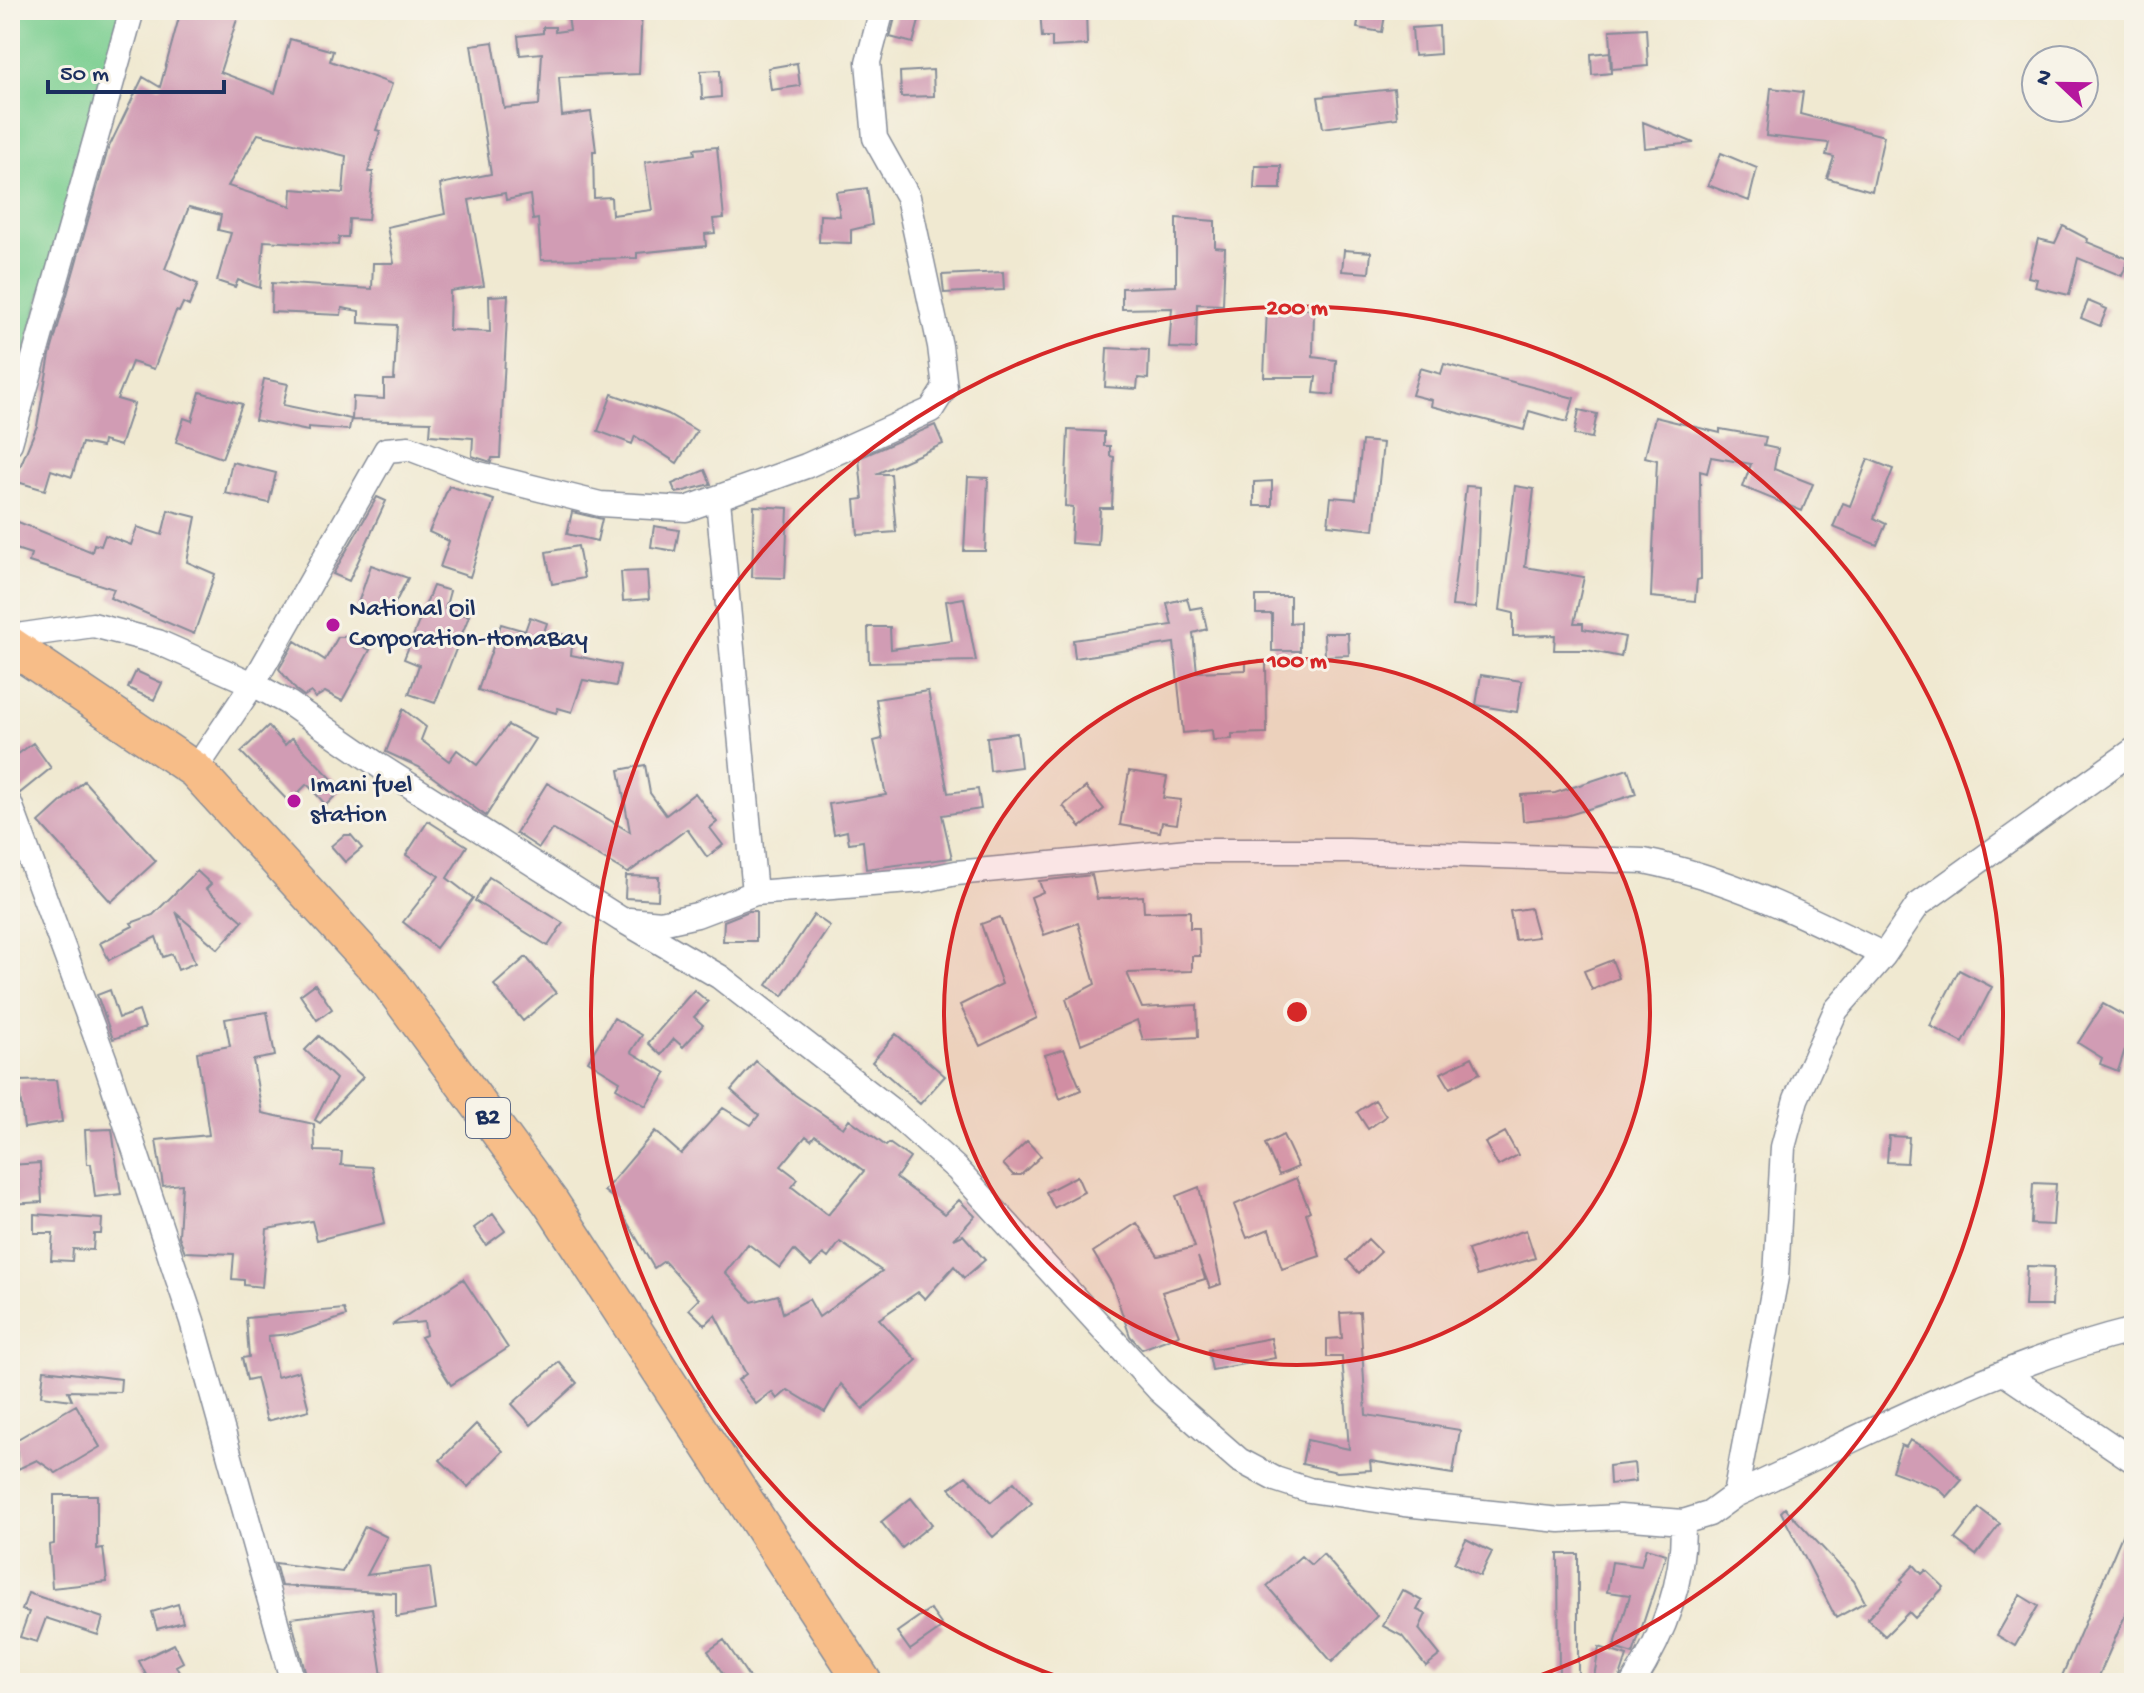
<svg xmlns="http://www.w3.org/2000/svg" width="2144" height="1693" font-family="'Gochi Hand',sans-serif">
  <rect width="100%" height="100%" fill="#f7f3e8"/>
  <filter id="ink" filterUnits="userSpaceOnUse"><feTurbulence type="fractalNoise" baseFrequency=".0125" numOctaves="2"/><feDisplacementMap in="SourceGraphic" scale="16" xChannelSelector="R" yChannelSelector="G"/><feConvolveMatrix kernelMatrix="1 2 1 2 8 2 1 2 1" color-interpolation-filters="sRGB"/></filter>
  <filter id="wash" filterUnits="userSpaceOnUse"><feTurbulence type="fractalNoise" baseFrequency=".006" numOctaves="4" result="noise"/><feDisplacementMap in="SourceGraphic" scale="32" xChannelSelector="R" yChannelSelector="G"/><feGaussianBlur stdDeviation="1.8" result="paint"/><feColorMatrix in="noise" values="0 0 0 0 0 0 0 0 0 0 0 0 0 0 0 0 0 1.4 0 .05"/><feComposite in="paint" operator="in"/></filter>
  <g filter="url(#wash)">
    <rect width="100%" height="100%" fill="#f0e9d1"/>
    <path fill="#7dcf92" stroke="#4c7f78" stroke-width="2" d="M10,10h116l-116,391z"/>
    <g id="blocks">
      <path fill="#d19cb4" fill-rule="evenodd" d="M181,10h59l-20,62 55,21 15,-54 43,12 -3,10 62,23 -16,46 4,1 -12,41h5l-5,48 -19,-1 -1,18h-9l-1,8 -74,-4 -4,47 -22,-8 -3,7 -18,-6 14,-48 -13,-3 3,-15 -32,-8 -24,62 33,15 -9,22 -6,-3 -4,9 -3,-1 -22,58 -22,-7 -15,37 17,5 -14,42 -17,-5 -1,6 -20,-4 -10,34 -21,-7 -6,20 -31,-9 23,-55 13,-71 58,-206 35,-72 17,10zM258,134l88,22 -3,37 -51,-4 -1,17 -63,-20z
        M567,10h75l-3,64 -80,3 3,39 29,-4 5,39h-3l1,47 17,-1 1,18 40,-5 -7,-48 50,-8 -1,-5 23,-2 7,71 -11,1 2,14 -10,1 1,12 -69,7v5l-96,2 -3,-41 -5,1 -3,-25 -24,5 -1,-7 -36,7 15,86 -34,5 -1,39 41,2 -1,-36 19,-1 -8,163h-8l-1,4 -19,-6 1,-18 -43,-3 1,-13 -79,-2 1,-23 31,2v-19h10l3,-55 -38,-2v-12l-17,-3 -1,7 -70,-3 1,-29 100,6 1,-26h21l-7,-36 58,-13 -5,-30 51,-10 -20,-129 22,-3 11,66 35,-3 3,-52 -22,2 -2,-19 25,-3v-6h12v5l15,-2z
        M897,10h25l-9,33 -23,-6z
        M1040,10h46l1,35 -35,2v-10h-10z
        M1360,10h26l-4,22 -25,-4z
        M1439,26l1,28 -26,2 -2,-28z
        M1646,28l2,38 -36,3 -2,-39z
        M1610,52l1,21 -19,2 -1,-21z
        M797,63l3,23 -29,4 -3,-22z
        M720,70l1,27 -19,2 -1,-28z
        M933,70l1,26 -33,1 -1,-25z
        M1771,88l32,4 -3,22 84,22 -12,55 -45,-13 7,-21 -8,-2 3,-12 -63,-7z
        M1394,89l3,29 -74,10 -5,-31z
        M1643,122l51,21 -49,5z
        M1721,153l36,15 -8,33 -41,-16z
        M1255,166h26v23h-27z
        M867,188l5,37 -21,5v13l-32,-1 1,-27 20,1 -4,-24z
        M1176,218l39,3v26l10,1 -2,57 -26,-1 -1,45 -27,-1 3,-40 -50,1v-21l54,-2z
        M2063,226l25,13 -1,3 42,17 -7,17 -44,-18 -9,37 -34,-8 2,-8 -9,-2 10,-38 17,4z
        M1344,250l27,2 -2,21 -27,-2z
        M1003,272l1,18 -60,3 -2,-18z
        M2088,301l19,8 -7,17 -19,-8z
        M1267,308l47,1 -1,48 23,3 -2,35 -20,-2 2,-16h-52z
        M1107,348l42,2 -1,29 -10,-1 -1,11 -32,-2z
        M1444,364l130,34 -7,24 -38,-11 -5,19 -93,-24 1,-6 -20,-5 8,-27 21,6z
        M264,379l24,5 -5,21 68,14 -2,11 -41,-3v4l-53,-11z
        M200,392l42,12 -20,54 -46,-16 8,-24 8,3z
        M612,394l56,20 29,17 -20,32 -42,-27 -3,8 -34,-13z
        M1579,410l18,4 -5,24 -18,-3z
        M1655,417l65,16v-4l46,8 -2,9 14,3 -4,20 39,15 -11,27 -59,-24 8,-23 -40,-7 -4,16 -7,-2 1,108 -4,1 -2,21 -44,-4 6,-137 -12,-3z
        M935,425l8,19 -67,30h15l5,58 -38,3 -3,-35 8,-1 -4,-41z
        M1068,430l36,2v14h6v10l4,1 -2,51h-12l-2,37 -27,-2 2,-36 -8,-1z
        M1362,441l21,2 -9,87 -46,-5 3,-28 25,2z
        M1868,459l25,10 -19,49 12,6 -9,21 -44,-18 10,-24 7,3z
        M232,462l44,11 -7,30 -44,-10z
        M705,470l6,14 -35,9 -4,-9z
        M968,477l20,1 -3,73h-21z
        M1272,481v25h-18v-24z
        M449,486l45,14 -24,77 -30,-10 9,-26 -20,-9z
        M1466,486l14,1 -4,121 -24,-2z
        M1515,486l19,3 -9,78 59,10 -10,46h9v6l42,8 -4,20 -34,-7h-33l1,-15 -42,1v-23l-13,-3z
        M377,497l9,4 -37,80 -16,-7z
        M754,506l34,2 -3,70 -33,-1z
        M168,510l28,7 -9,45 28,12 -21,60 -84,-36 4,-9 -85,-27 2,-8 -21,-7 6,-26 76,31 2,-8 7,2 4,-11 26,10 6,-18 25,8z
        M572,512l30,7 -5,22 -30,-7z
        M654,526l25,4 -4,21 -24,-4z
        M578,546l6,32 -32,6 -6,-32z
        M371,565l37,13 -21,41 -31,-10z
        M647,571l2,28 -26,2 -2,-29z
        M433,586l17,5 -5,18 24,7 -34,87 -26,-9 10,-29 -15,-6z
        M1256,596h34v27l10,-1v29h-28v-37h-16z
        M964,598l12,63 -107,2 -1,-36h22l1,22 61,-8 -6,-40z
        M1187,598l3,11 12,-2 5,22 -14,4 4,39 49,-2v-9h20l1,72 -35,1v5l-19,1 -1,-10 -29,3 -9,-90 -99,15 -2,-18 99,-15 -5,-22z
        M530,617l17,6 -3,9 29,4 -2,19 49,10 -4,21 -33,-6 -11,32 -14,-4 -2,5 -78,-23 23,-66 24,7z
        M1324,633h24l1,22 -24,1z
        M338,637h7l25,13 -28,51 -17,-9 -10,6 -4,-6 -7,4 -8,-6 -17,-21 16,-28 30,19z
        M136,671l26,12 -8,17 -26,-12z
        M1481,675l41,6 -5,31 -41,-7z
        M928,691l20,102 30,-4 3,20 -39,6 10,43 -86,11 -3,-28 -14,2 -2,-12 -13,3 -5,-30 57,-9 -12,-54 8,-2 -6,-40z
        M403,709l23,18 -5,13 28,21 8,-11 20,15 31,-40 27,14 -49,77 -67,-49 -33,-15z
        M268,726l17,19 7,-7 50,51 -16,16 -19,-21 -18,18 -48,-50z
        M1017,733l4,34 -31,4 -3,-34z
        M33,743l18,25 -31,25 -10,-4v-29z
        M645,765l5,28 16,22 29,-22 22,29 -7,6 13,17 -16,12 -20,-28 -59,44 -76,-44 -13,19 -23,-15 31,-50 83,49 -11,-62z
        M1628,769l8,25 -70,22 -43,5 -2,-26 34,-2z
        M1129,771l38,6 -4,21 18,2 -4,24 -15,-2 -2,10 -40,-7z
        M84,781l72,80 -45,41 -72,-80z
        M1086,787l18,22 -23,18 -18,-21z
        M428,821l39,25 -20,32 26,20 -37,50 -33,-26 36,-46 -33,-21z
        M344,835h7l11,13 -17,14 -14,-16z
        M197,871l14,13 -5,5 37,32 -25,28 -41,-35 18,49 -17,7 -6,-16 -9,3 -7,-20 -47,23 -9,-17 33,-17 -2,-3 22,-8z
        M1092,875l5,24 46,-3 1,16 46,-1v17h9l1,28h-8v15l-65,2 15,35 55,-3 1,32 -55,3 -6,-20 -56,24 -15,-45 29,-15 -17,-61 -34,12 -13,-38 12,-5 -4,-11z
        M626,876l33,1 -1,23 -33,-2z
        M489,877l74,46 -15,23 -73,-45z
        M1530,908l8,29 -23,3 -5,-29z
        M749,911h7v30h-33l1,-20z
        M814,915l16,11 -47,70 -16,-11z
        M1000,917l37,101 -57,28 -20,-41 42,-21 -21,-60z
        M526,957l30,36 -33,28 -29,-36z
        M1612,960l7,18 -27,12 -8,-19z
        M1959,970l33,17 -29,56 -33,-17z
        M315,984l17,25 -15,11 -17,-25z
        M110,990l9,28 20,-7 6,17 -32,11 -16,-44z
        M694,990l14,12 -14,15 9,8 -20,22 -9,-8 -13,16 -13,-12z
        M2103,1004l31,17 -16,50 -18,-7 2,-6 -24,-15z
        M267,1012l8,44 -22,4 9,53 52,11 1,27 27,1 -1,13 31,2 13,56 -68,17 -5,-19 -45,8 -5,58 -18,-2v-5l-12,-1 2,-25 -49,-2 -6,-16 3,-52 -19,2 -7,-46 53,-5 -12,-83 33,-6 -5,-27z
        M614,1018l28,17 -11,17 35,21 -20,33 -30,-18 4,-7 -32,-20z
        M896,1034l49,42 -25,28 -48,-42z
        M319,1036l44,41 -43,46 -5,-3 21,-41 -31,-29z
        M1064,1049l17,41 -21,9 -15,-44z
        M1472,1057l8,16 -30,15 -9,-15z
        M756,1061l39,34 48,33 6,-9 37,27 3,-3 21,15 -14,20 49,36 14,-14 16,16 -21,23 9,-4 22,25 -21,18 -10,-12 -29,33 -7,-7 -39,27 38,41 -54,49 -22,-25 -16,28 -37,-22 -11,9 -5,-7 -16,12 -18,-24 8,-6 -31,-59 -10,10 -16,-16 10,-10 -35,-38 -10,7 -41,-70 -9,-7 51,-60 26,23 42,-46 28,17 8,-10 -28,-25zM815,1135l49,36 -36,44 -36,-28 6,-8 -17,-13 25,-30 5,4zM840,1242l42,29 -63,46 -10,-18 -26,14 -5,-18 -26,7 -27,-29 23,-29 32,24 14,-18 17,16 12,-12 5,4z
        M56,1080l6,42 -38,6 -6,-47z
        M1375,1100l11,16 -18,13 -11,-17z
        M112,1129l9,65 -26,3 -4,-33h-4l-2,-34z
        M1505,1132l13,23 -20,11 -13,-23z
        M1283,1135l15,32 -19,8 -14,-31z
        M1889,1136l20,1 -2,26 -20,-1z
        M1027,1141l14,15 -20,19h-8l-10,-11z
        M40,1163l2,39 -32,2v-39z
        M1077,1176l7,16 -30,16 -8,-16z
        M1296,1178l14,33 -4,2 14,43 -38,13 -13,-40 -22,9 -13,-33z
        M2033,1183l23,1 -3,41 -22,-1z
        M1199,1187l22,97 -11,4 -12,-31 7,22 -43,13 17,43 -37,14 -12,-13 -18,-52 -19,-32 44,-29 21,33 37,-9 -19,-51z
        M34,1214l68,5 -1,15h-7l-1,16 -20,-1 -1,12 -21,-1 2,-27h-19z
        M493,1214l12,17 -19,14 -12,-17z
        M1526,1230l9,28 -58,18 -9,-26z
        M1368,1239l13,13 -22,21 -12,-13z
        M2027,1266l27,1 -2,39h-27z
        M463,1279l45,69 -57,37 -30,-48 5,-2 -2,-13 -32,3z
        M344,1309l2,7 -54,18 -24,2 9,41 22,-6 10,39 -42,11 -11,-43 -9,2 -5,-22 7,-1 -3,-39z
        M1360,1312l6,103 94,15 -7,44 -83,-13 1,9 -34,2 -35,-8 5,-24 42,9 -7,-92h-15v-18l15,-1 -2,-25z
        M1271,1338l4,20 -63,12 -4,-20z
        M559,1362l18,21 -46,42 -19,-21z
        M44,1370l77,9 -1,13 -52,-1 4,9 -31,-4z
        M76,1405l24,42 -44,26 -19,-13 -19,9 -2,-29z
        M476,1424l27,27 -35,36 -28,-27z
        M1910,1440l20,10 32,30 -15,17 -9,-9 -46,-17 9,-26 5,2z
        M1634,1463l2,18 -26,3 -1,-18z
        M966,1476l25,26 23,-20 18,21 -39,34 -43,-49z
        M54,1495h43v54l6,-1 4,34 -55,6 -3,-43 5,-1z
        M911,1498l21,26 -30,24 -21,-26z
        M2134,1507v88l-7,16 -31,72h-37z
        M1785,1508l69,73 11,21 -29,16 -55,-106z
        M1979,1508l21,16 -24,31 -21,-16z
        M365,1526l22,11 -20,38 63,-8 6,43 -40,7v-24l-115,-7 -6,-23 67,9z
        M1466,1539l26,13 -12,24 -26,-13z
        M1646,1548l20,6 -33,100 -19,-6 16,-53 -23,-3 5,-30 29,4z
        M1323,1554l54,62 -45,46 -65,-76 34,-30 10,9z
        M1558,1554h20v129h-19z
        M1914,1565l8,9 4,-4 18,17 -29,31 -6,-6 -24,24 -18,-17 36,-37 -2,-3z
        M1402,1590l20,11 -5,9 9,4 -7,15 21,26 -14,11 -24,-30 -19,-10z
        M28,1593l75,25 -5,17 -52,-17 -9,24 -17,-5 9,-25 -7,-2z
        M2020,1595l18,11 -23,40 -18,-11z
        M178,1604l5,18 -26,7 -5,-17z
        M372,1608l11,75h-75l-17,-65z
        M930,1609l13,18 -33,23 -13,-18z
        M724,1640l29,43h-24l-21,-32z
        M174,1644l9,18 -7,4 8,17h-34l-11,-22z
        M1599,1647l28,9 -9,27h-25z"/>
    </g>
  </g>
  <g filter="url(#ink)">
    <use href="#blocks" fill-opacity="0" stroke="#868c98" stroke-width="2"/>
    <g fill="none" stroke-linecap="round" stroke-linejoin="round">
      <g stroke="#868c98" stroke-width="27">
        <path id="minor" d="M10,443l122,-433
          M718,500l37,393
          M10,637l83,-12 65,17 95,42 37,20 91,63 241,153 98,57 171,133 66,59 202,221 80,70 36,19 34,11 95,14 156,16 60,-3 63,5 26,-8 26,-19c130,-59 260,-131 399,-165
          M195,770l58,-86 133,-234 23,-2 66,25 125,31 86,5 120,-43 125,-56 14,-22 -5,-42 -32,-149 -33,-59 -7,-76 14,-52
          M10,804l95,257 87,260 101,362
          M629,920l32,3 36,-8 58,-22 168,-13 33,-7 232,-22h160l296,10c86,17 163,56 240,94
          M2004,1373l130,88
          M1735,1495l41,-218 7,-130 13,-48 40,-89 48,-55 34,-50 216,-155
          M1633,1683c32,-51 51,-101 50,-161"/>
      </g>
      <g stroke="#868c98" stroke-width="39">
        <path id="highway" d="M10,645l185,125 194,212 162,221 313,480"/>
      </g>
      <use href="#minor" stroke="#fff" stroke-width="24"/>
      <use href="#highway" stroke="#f7bd88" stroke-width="36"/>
    </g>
  </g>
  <circle cx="1297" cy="1012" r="353" fill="#d62828" fill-opacity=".12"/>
  <g fill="none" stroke="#d62828" stroke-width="4">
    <circle cx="1297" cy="1012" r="353"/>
    <path d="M1073 1682A706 706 0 1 1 1521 1682"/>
  </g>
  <g fill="#b5179e" stroke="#f7f3e8" stroke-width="3">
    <circle cx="333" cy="625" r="8"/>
    <circle cx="294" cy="801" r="8"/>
  </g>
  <g text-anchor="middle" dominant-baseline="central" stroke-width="6" stroke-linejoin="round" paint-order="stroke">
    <rect fill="#f7f3e8" stroke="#5d6a87" stroke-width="2" x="466" y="1098" width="44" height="40" rx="6"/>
    <g font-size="24" font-weight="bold" fill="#1b2f5e">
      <text x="488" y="1118">B2</text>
    </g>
    <g font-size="26" fill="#1b2f5e" stroke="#f7f3e8" text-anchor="start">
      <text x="349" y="610">National Oil<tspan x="349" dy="30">Corporation-HomaBay</tspan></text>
      <text x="310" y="786">Imani fuel<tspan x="310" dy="30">station</tspan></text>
    </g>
  </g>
  <circle cx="1297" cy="1012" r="12" fill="#d62828" stroke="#f7f3e8" stroke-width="4"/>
  <g font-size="24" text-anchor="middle" font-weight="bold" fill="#d62828" stroke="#f7f3e8" stroke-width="6" stroke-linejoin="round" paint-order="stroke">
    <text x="1297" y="314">200 m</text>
    <text x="1297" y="667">100 m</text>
  </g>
  <rect width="2144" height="1693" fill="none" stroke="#f7f3e8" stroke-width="40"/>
  <g transform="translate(2060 84) rotate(292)"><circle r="38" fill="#f7f3e8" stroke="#9fa5b1" stroke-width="2"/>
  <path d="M0-6L14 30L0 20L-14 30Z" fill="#b5179e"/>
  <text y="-12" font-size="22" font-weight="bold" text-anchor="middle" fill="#1b2f5e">N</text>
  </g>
  <path d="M48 80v12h176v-12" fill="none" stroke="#1b2f5e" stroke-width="4"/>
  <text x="60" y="80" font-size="24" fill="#1b2f5e" stroke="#f7f3e8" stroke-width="6" paint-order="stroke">50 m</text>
</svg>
